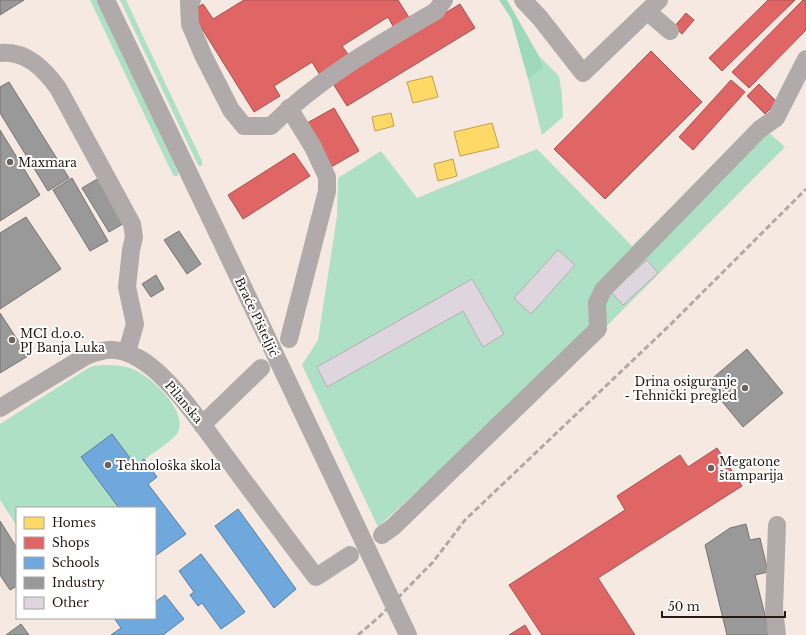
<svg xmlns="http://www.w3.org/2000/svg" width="806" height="635" font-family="'Libre Baskerville',serif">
  <rect width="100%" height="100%" fill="#f6e9e1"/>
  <path fill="#ade0c4" d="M90,0h8l80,172v4h-4l-2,-3z
    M120,0h6l76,161v5h-3l-2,-3z
    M539,56l20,20 3,19 1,22 -21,18 -14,-56 16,-11z
    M757,122l28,25 -238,239 -6,-9 -163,150 -76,-162 16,-25 19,-124 1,-38 43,-27 36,47 120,-49 95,97z
    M102,365c11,0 22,0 33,5 17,8 55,42 42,64 -3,5 -34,26 -41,32l-24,-32 -31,23 38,51h-102v18l-17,-26v-76l85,-54 8,-4z"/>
  <path fill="#9fd9bb" d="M499,0h8l32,56 5,12 -16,11 -17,-61z"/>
  <path fill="#ffd966" stroke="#bea04e" d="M432,76l6,21 -25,6 -6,-21z
    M391,113l3,13 -19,5 -3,-14z
    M492,123l7,24 -39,9 -6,-24z
    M453,159l4,17 -19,5 -4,-17z"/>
  <path fill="#e06666" stroke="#a8504e" d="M244,0h154l12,19 -16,9 -6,-11 -46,29 8,11 -30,18 -8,-13 -38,24 6,10 -26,16 -63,-101 12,-7 10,15z
    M768,0h27l-73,71 -13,-13z
    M803,0h3v30l-57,58 -17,-16z
    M460,4l15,24 -128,78 -15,-24z
    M686,13l8,7 -12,14 -8,-7z
    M651,51l51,51 -97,97 -51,-50z
    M731,80l14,12 -52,58 -14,-13z
    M759,84l18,18 -12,12 -18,-18z
    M334,108l25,43 -28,16 -24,-44z
    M294,153l16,23 -67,43 -15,-24z
    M717,448l25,38 -144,92 37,57h-93l-33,-50 116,-75 -8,-14 63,-41 8,12z
    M525,625l6,10h-22z"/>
  <path fill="#6fa8dc" stroke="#597ea0" d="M112,434l24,32 8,-7 13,18 -9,7 38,50 -31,22v-48h-36l-38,-51z
    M238,509l58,80 -22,19 -59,-82z
    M201,554l44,58 -24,17 -19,-26 -4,3 -8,-11 4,-3 -15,-21z
    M165,595l19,24 -21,16h-52l10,-7 -7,-10h41v-16z"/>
  <path fill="#999" stroke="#767371" d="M0,0h24l-24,15z
    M9,82l60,96 -21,13 -48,-78v-26z
    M0,130l40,65 -40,26z
    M72,178l36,63 -18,10 -37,-61z
    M99,178l27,44 -17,10 -27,-44z
    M26,217l35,52 -61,40v-76z
    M179,231l22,33 -14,10 -23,-34z
    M156,275l8,14 -13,8 -9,-13z
    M0,313l28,43 -28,17z
    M747,349l36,44 -40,34 -36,-44z
    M0,521l17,27v38l-7,4 -10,-15z
    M746,524l4,16 10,-2 8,34 -13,3 15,60h-43l-22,-90 25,-17z
    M21,624l8,11h-23z"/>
  <path fill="#dfd5df" stroke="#b6afb0" d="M558,250l17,15 -44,49 -17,-16z
    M647,260l11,13 -35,32 -12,-13z
    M472,279l32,55 -21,13 -20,-36 -136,76 -10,-20z"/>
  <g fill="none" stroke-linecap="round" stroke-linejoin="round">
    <path stroke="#b0aaaa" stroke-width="18" d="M106,0l112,234
      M192,0l-3,2 1,22 13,31 28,55 13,16h27c48,-48 107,-81 165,-115l8,-11
      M523,0l17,18 43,55 76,-73
      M648,12l22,19
      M0,53c26,-3 44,16 58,35l74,136 2,13 -3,13 -4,37 8,37 -8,28
      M289,108l24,39 14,30v14l-38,148
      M0,408l86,-52c21,-8 32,-9 52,2 30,16 63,65 83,92 32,43 63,85 95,127l34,-22
      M202,425l59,-57
      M777,525l-3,84 3,26
      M382,535l11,-8 205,-198 -1,-26 6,-13 157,-161 16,-11 30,-59"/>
    <path stroke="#b2a9a6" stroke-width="3" stroke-dasharray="6 3" stroke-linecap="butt" d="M358,635l21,-18 54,-55 32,-42 205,-195 136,-136"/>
    <path stroke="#b0aaaa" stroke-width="18" d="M218,234l190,401"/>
  </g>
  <g fill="#6e635c" stroke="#fff" stroke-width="1.5">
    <circle cx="10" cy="162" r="4"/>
    <circle cx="12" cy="340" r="4"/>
    <circle cx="745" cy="388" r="4"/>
    <circle cx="108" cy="465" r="4"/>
    <circle cx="711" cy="468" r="4"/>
  </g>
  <g text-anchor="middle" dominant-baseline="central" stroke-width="4" stroke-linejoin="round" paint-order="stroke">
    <g font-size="12" fill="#251b15" stroke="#fff" text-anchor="start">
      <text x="18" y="162">Maxmara</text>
      <text x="20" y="333">MCI d.o.o.<tspan x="20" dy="14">PJ Banja Luka</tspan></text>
      <text x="737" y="381" text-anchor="end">Drina osiguranje<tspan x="737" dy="14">- Tehnički pregled</tspan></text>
      <text x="719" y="461">Megatone<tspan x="719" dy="14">štamparija</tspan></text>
      <text x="116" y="465">Tehnološka škola</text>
    </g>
    <g font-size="12" fill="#251b15" stroke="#fff">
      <text transform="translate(257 317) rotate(65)">Braće Pišteljić</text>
      <text transform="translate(184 402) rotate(50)">Pilanska</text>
    </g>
  </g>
  <rect x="16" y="507" width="140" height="112" fill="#ffffff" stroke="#a8a4a1"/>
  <rect x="24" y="517" width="20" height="12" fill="#ffd966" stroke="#a8a4a1"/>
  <text x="52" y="527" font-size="12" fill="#251b15">Homes</text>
  <rect x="24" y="537" width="20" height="12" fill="#e06666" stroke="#a8a4a1"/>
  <text x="52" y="547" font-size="12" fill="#251b15">Shops</text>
  <rect x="24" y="557" width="20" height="12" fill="#6fa8dc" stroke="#a8a4a1"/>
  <text x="52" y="567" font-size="12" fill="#251b15">Schools</text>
  <rect x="24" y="577" width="20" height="12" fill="#999999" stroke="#a8a4a1"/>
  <text x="52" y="587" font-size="12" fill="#251b15">Industry</text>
  <rect x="24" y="597" width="20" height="12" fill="#dfd5df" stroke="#a8a4a1"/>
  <text x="52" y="607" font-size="12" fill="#251b15">Other</text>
  <path d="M662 611v6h123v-6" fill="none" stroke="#251b15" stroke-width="2"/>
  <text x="668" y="611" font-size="12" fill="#251b15" stroke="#ffffff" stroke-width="3" paint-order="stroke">50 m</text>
</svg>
